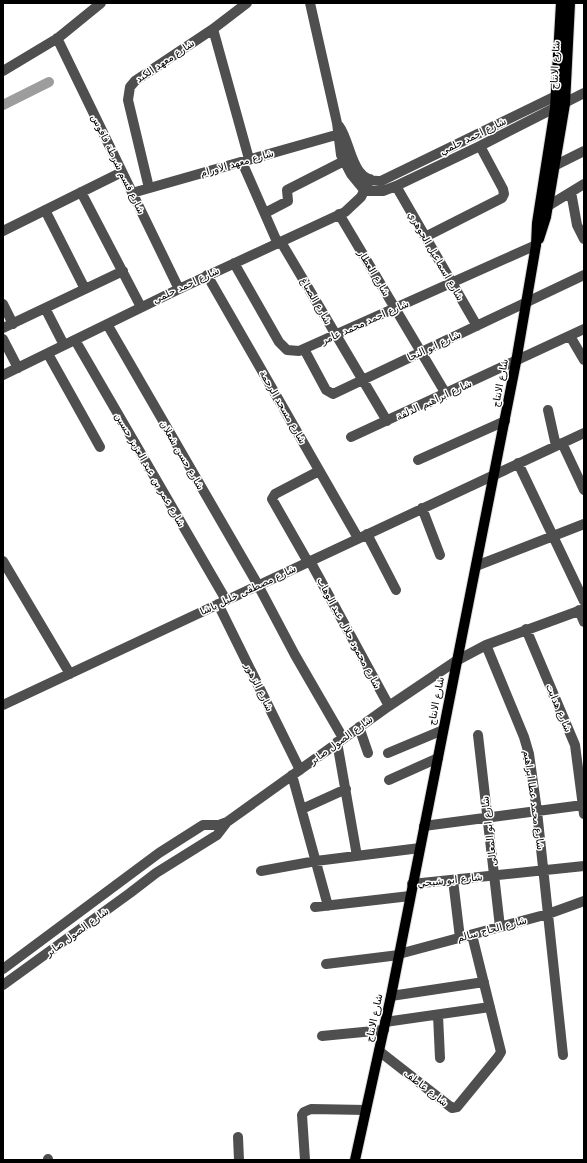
<svg xmlns="http://www.w3.org/2000/svg" width="587" height="1163" font-family="'DejaVu Sans',Vazirmatn,sans-serif">
  <rect width="100%" height="100%" fill="#fff"/>
  <g fill="none" stroke-linecap="round" stroke-linejoin="round">
    <path stroke="#9d9d9d" stroke-width="10" d="M3,105l46,-23"/>
    <g stroke="#dbdbdb" stroke-width="12">
      <path id="major" d="M539,239l7,-22 19,-113 5,-101
        M355,1160l36,-164 125,-634 20,-117 1,-22 18,-115 6,-105"/>
    </g>
    <path stroke="#4f4f4f" stroke-width="10" d="M310,3l27,120 4,32 10,19 14,17h18l13,-5 84,-40 104,-53
      M213,29l36,130
      M57,38l122,251
      M3,71l55,-33 43,-35
      M339,126c13,17 11,57 42,55l181,-88
      M242,162l36,82
      M554,166l30,-15
      M396,186l81,140
      M149,188l-21,-88 2,-13 5,-6 78,-52 34,-26
      M81,192l60,115
      M571,192l6,33 7,14
      M132,193l211,-60
      M548,206l36,-22
      M45,210l40,79
      M265,213l23,-12 -1,-11 57,-29
      M339,214l107,180
      M3,231l119,-59
      M425,237l77,-39 2,-4 -1,-5 -23,-43
      M281,242l106,179
      M234,263l45,79 8,8 12,1 237,-106
      M207,275l151,263
      M3,304l10,20
      M45,308l19,37
      M107,324l151,261 37,70 48,83
      M3,328l120,-57
      M570,336l14,24
      M3,339l15,29
      M75,340l151,260
      M304,349l22,41 7,4 251,-119
      M48,354l52,93
      M3,375l176,-86 166,-77 16,-15 9,-18
      M548,410l8,36
      M351,437l233,-108
      M562,443l22,47
      M418,460l87,-39
      M518,463l66,138
      M422,508l18,47
      M367,534l29,56
      M3,561l67,113
      M310,561l79,145
      M308,562l-36,-63 3,-5 44,-23
      M476,566l108,-42
      M218,604l82,166
      M579,610l5,12
      M526,629l49,116 9,69
      M486,645l38,92 5,17 8,57 26,244
      M3,705l581,-272
      M359,727l9,26
      M478,735l22,192
      M337,742l20,114
      M388,753l55,-23
      M292,775l36,131
      M389,780l49,-22
      M302,809l44,-20
      M424,826l159,-21
      M261,871l55,-10 104,-13
      M453,880l7,58
      M412,884l172,-18
      M315,907l95,-11
      M399,954l149,-40 36,-13
      M326,964l73,-9
      M3,969l156,-116 44,-28h16l8,-3 162,-116 67,-45 30,-16 98,-36
      M3,985l127,-92 26,-20 61,-38 10,-13
      M391,996l93,-14
      M438,1015l2,43
      M385,1022l105,-15
      M322,1036l62,-6
      M379,1051l73,57 5,-1 41,-50 3,-5 -29,-117
      M238,1137l1,23
      M48,1159v1
      M305,1160l-3,-45 2,-3 7,-3 55,1"/>
    <use href="#major" stroke="#000" stroke-width="10"/>
  </g>
  <g text-anchor="middle" dominant-baseline="central" stroke-width="3" stroke-linejoin="round" paint-order="stroke">
    <g font-size="10" fill="#000" stroke="#fff">
      <text transform="translate(165 61) rotate(-34)">شارع معهد الكبد</text>
      <text transform="translate(555 65) rotate(-87)">شارع الانتاج</text>
      <text transform="translate(473 136) rotate(-26)">شارع احمد حلمي</text>
      <text transform="translate(237 163) rotate(-16)">شارع معهد الاورام</text>
      <text transform="translate(118 164) rotate(64)">شارع قسم شرطة فاقوس</text>
      <text transform="translate(436 256) rotate(60)">شارع اسماعيل الجوهري</text>
      <text transform="translate(374 273) rotate(59)">شارع العطار</text>
      <text transform="translate(186 285) rotate(-25)">شارع احمد حلمي</text>
      <text transform="translate(316 301) rotate(60)">شارع الصباغ</text>
      <text transform="translate(365 322) rotate(-24)">شارع احمد محمد عامر</text>
      <text transform="translate(434 346) rotate(-25)">شارع ابو النجا</text>
      <text transform="translate(500 383) rotate(-79)">شارع الانتاج</text>
      <text transform="translate(434 400) rotate(-25)">شارع ابراهيم الدلفة</text>
      <text transform="translate(283 407) rotate(60)">شارع مسجد الرحمة</text>
      <text transform="translate(182 455) rotate(60)">شارع حسن شعلان</text>
      <text transform="translate(150 470) rotate(60)">شارع عمر بن عبد العزيز حسين</text>
      <text transform="translate(248 590) rotate(-25)">شارع مصطفى خليل باشا</text>
      <text transform="translate(349 633) rotate(62)">شارع محمود جلال عبد الوهاب</text>
      <text transform="translate(259 687) rotate(64)">شارع الزهور</text>
      <text transform="translate(436 701) rotate(-79)">شارع الانتاج</text>
      <text transform="translate(559 708) rotate(67)">شارع هدايت</text>
      <text transform="translate(341 740) rotate(-36)">شارع الصول صابر</text>
      <text transform="translate(534 800) rotate(82)">شارع محمد عطا ابراهيم</text>
      <text transform="translate(489 831) rotate(-97)">شارع ابو المعالى</text>
      <text transform="translate(450 880) rotate(-6)">شارع ابو شيحي</text>
      <text transform="translate(492 929) rotate(-15)">شارع الحاج سالم</text>
      <text transform="translate(77 932) rotate(-36)">شارع الصول صابر</text>
      <text transform="translate(374 1018) rotate(-78)">شارع الانتاج</text>
      <text transform="translate(426 1088) rotate(38)">شارع عاطف</text>
    </g>
  </g>
  <rect width="587" height="1163" fill="none" stroke="#000000" stroke-width="8"/>
</svg>
